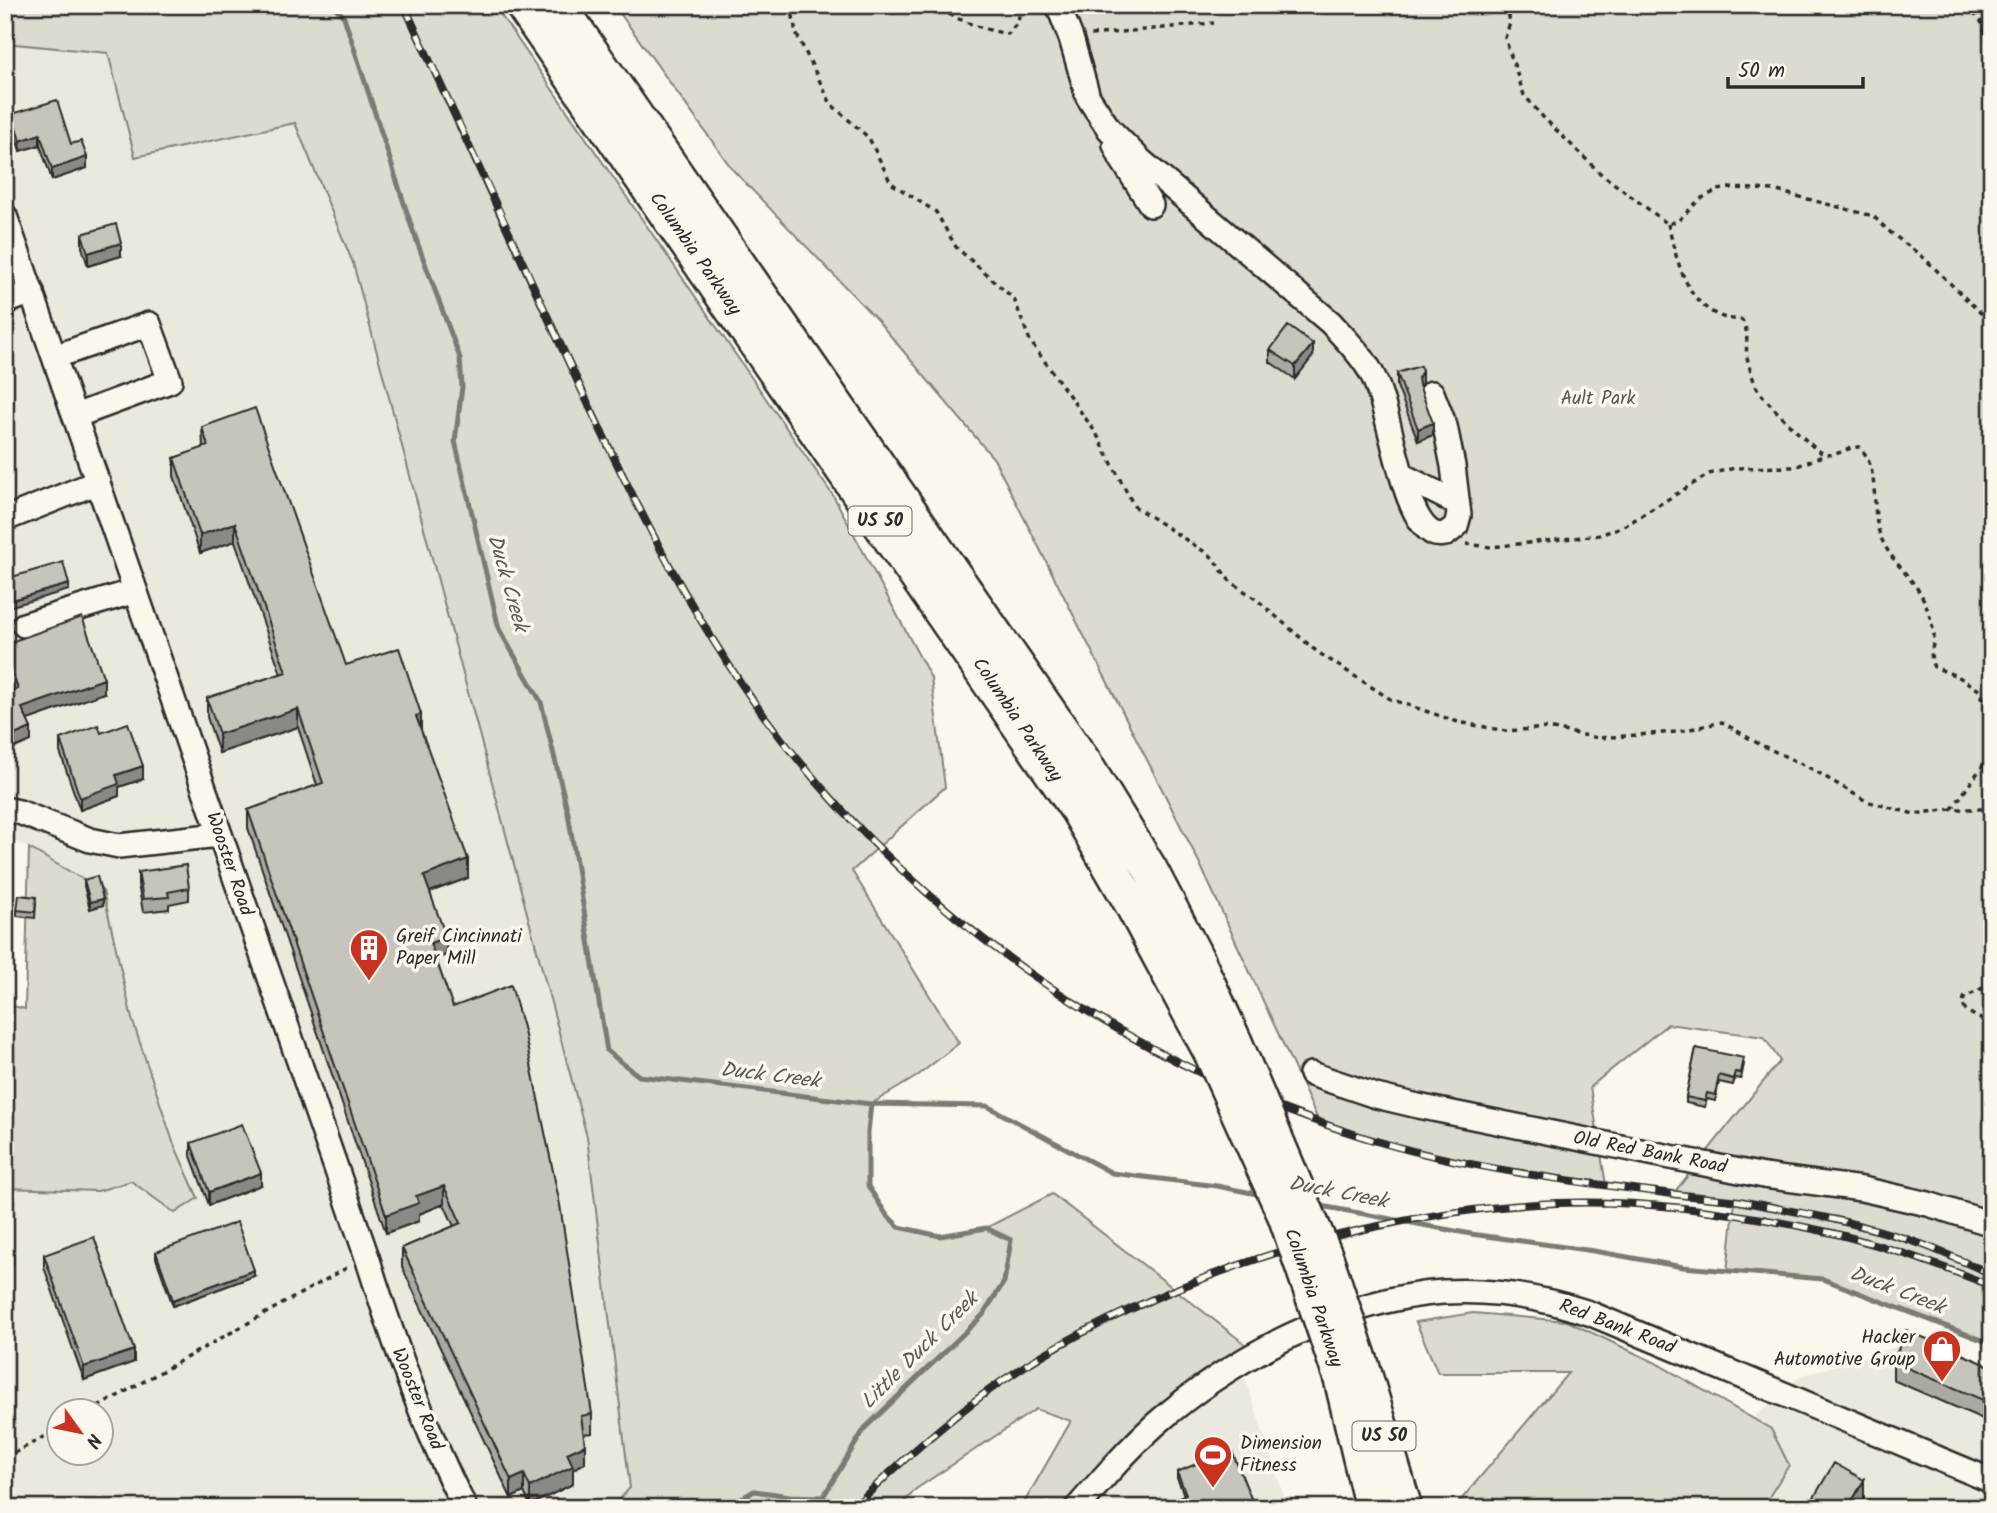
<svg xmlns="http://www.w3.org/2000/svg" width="1997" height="1513" font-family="Kalam,sans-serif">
  <rect width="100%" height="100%" fill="#fbf7ec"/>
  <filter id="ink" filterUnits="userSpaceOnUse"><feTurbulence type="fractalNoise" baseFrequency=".0143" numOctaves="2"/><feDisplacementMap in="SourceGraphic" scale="14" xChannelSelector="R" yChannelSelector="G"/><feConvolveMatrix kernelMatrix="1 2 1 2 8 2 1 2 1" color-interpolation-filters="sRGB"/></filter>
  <g filter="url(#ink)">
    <path fill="#ebe8de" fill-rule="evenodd" d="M5,43l103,10 28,104 159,-34 58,140 258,870 43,375h-649v-320l93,3 33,-11 44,33 23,-15 -25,-56 -41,-123 -29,-128 -98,-56zM60,1412h42v42h-42z
      M1902,1345l90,38v125h-341l150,-132z
      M1240,1363l48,145h-211z"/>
    <path fill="#dddad0" stroke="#84827e" stroke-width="2" d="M5,5h489l340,492 97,181 14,109 -93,84 107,172 -43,34 -45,27 -3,28v54l18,28 13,13 41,9 46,-8 66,-34 206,160 -18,9 -163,145h-56l50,-87 -35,-12 -120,80 -17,19h-288l19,-20 -43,-351 -234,-874 -58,-140 -160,34 -27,-104 -103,-10z
      M614,5h1378v1339l-169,-65 -96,-7 8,-71 -62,-7 107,-133 -16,-24 -96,-13 -78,63 16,98c-98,-13 -194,-30 -287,-63l-120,-260 -205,-403 -116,-138 -145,-151z
      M29,848l74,43 29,128 41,123 25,56 -23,15 -44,-32 -33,10 -93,-3v-184l20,5z
      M1473,1313l94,8 87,41 117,67 18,36 -27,43h-50l-46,-7 -6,7h-206l114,-135h-130l-22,-51z"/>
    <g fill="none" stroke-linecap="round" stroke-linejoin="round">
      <path stroke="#7b7a75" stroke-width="5" d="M333,5l11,12 68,211 48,130 2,29 -7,54 44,188 42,73 27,111 39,238 32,25 232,28 116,2 125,67 105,13 45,9
        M1316,1205l155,29 123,17 89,16 140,12 169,65
        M726,1508l28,-17 36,5 33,1 42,-69 118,-113 21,-33 7,-42 -25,-12 -46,8 -41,-9 -13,-13 -18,-28v-54l3,-28"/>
      <g stroke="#2b2b2b" stroke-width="28">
        <path id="minor" d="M1058,5l13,33 17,59 21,32 31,31 191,163c14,16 31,32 41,51 19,34 29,147 63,160 4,1 8,0 11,0l10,-8 3,-11 -6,-49 -8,-40 -13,-33
          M1115,145l6,13 30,47
          M5,216l362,1041c27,86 57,171 98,251
          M5,302l27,-10
          M54,357l95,-33 21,57 -95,35
          M1403,476l54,27
          M5,519l93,-37
          M24,625l111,-34
          M5,809l14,3 71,28 29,6 100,-11
          M1311,1074l65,22 42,10 346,70 98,13 66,15 64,20
          M1077,1508c26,-30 51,-59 80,-85 74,-65 186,-124 286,-131 50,-3 98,5 146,21l403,168"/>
      </g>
      <g stroke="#2b2b2b" stroke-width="38">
        <path id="highway" d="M522,5l556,806 53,92 80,150
          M559,5l525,757 66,107 48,92 37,81
          M1362,1365l43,143
          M1341,1379l31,129"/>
      </g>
      <path stroke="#2b2b2b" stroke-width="3.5" stroke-dasharray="5 5" stroke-linecap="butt" d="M791,5l5,28 35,71 38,34 22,45 45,29 20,35 58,52 16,42 66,92 38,73 77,50 18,24 28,20 59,51 74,48 68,23 48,9 42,-3 50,10 79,-6 45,-10 37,22 53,25 54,32 48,13 38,-5h40
        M931,5c25,14 49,24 77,29l10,-12 3,-17
        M1507,5l3,18 -5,15 19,57 19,22 57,56 68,51 10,-3 22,-22 18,-9 12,-2 43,2 100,26 17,16 34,26 68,66
        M1967,5l15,18 10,32
        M1091,35l123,-12
        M1668,224c8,33 17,78 52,92 6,3 15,3 22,4 8,14 3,22 5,37 2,9 6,23 10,31 6,11 56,62 67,66 12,4 23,-8 36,-7 21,25 10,59 20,88 10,28 38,45 47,73 3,8 6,19 7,27 0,11 -6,21 0,32l25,10 20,13 13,27
        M1466,544l25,3 109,-12 26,-10 83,-51 26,-6 60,-1 30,-12
        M1952,809l39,-55 1,-13
        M1992,983l-28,15 -1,7 3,6 26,14
        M89,1412l261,-146
        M5,1458l55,-30"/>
      <use href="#minor" stroke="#fbf7ec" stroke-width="23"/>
      <use href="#highway" stroke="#fbf7ec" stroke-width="33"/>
      <g stroke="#2b2b2b" stroke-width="8">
        <path id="rail" d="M404,5c51,110 102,220 152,330 58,125 118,254 198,367 147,206 366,358 606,434 101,32 208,45 313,58 22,3 44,4 66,7 60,11 124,22 182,43 24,9 47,20 71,30
          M853,1508c41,-40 85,-80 131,-114 59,-44 127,-78 195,-106 119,-49 250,-80 378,-85 84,-3 170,8 252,25 62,12 124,35 183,58"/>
      </g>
      <use href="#rail" stroke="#fbf7ec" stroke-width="5" stroke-dasharray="16" stroke-linecap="butt"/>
      <g stroke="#2b2b2b" stroke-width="38" stroke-linecap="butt">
        <path id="highway-bridge" d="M1235,1042l92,218 35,105
          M1211,1053l74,163 56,163"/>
      </g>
      <use href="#highway-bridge" stroke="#fbf7ec" stroke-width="33"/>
    </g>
    <path fill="#aba9a2" stroke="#2b2b2b" stroke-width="2" d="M12,114l59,30 16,24 -35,12 -12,-35 -20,6 -8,-27z
      M82,234l39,22 -33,10 -6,-19z
      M1270,350l43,6 -18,23 -25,-17z
      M1397,373l25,10 -2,5 13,47 -15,6 -21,-55z
      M202,427l144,238 75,66 47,147 -38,14 16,63 -10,4 156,455v19l-9,1 2,29 -12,6v15l-43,21 -6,-13 -13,6 -109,-231v-19l52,-22 -10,-22 -25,10v7l-33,12 -138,-405v-18l69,-25 -19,-58 -79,26 -12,-36v-19l74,-24 -46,-133 -35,12 -26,-77v-18l29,-10z
      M5,644l99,49 -77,27 4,21 -26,-76z
      M101,733l42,46 -24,8v9l-39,14 -20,-58v-13z
      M138,872l51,16v12l-20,4v5l-26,3 -5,-28z
      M84,880l19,25 -13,4 -6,-23z
      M36,903l-1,15 -18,-2v-6z
      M1696,1048l48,16 -3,15 -6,-1 -2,7 -14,-3 -4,19 -8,-2 -2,8 -19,-4v-6z
      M191,1143l70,42 -52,20 -18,-49z
      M156,1252l98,24 -81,30 -17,-48z
      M44,1255l90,107 -50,18 -40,-113z
      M1893,1362l99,5 -9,52 -90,-39z
      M1177,1472l78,36 -71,-13 -7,-17z
      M1813,1499l51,5 -2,4h-49z"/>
    <path fill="#8b8984" stroke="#2b2b2b" stroke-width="2" d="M40,134v11l-20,6v-10z
      M87,157v11l-35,12v-11z
      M121,243v13l-33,10v-13z
      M1313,344v12l-18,23v-13z
      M1422,371v12l-4,7v-12z
      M1433,423v12l-15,6v-12z
      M235,523v18l-35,12v-18z
      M69,584v6l-64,18v-6z
      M104,679v14l-82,29v-14z
      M298,709v18l-79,26v-19z
      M421,714v18l-5,-16z
      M31,728v13l-26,11v-13z
      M143,766v13l-24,8v9l-39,14v-12l36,-23z
      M468,859v19l-44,16v-18z
      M103,899v6l-13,4v-7z
      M446,937v18l-16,6v-18z
      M261,1173v12l-52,20v-13z
      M444,1186v18l-25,10v7l-33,12v-18l30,-19z
      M13,1256v7l-8,2v-7z
      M254,1270v6l-81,30v-6z
      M134,1350v12l-50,18v-13z
      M1992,1381v18l-9,20v-19z
      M585,1445v18l-12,6v15l-43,21v-18l37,-34z
      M524,1474v18l-13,6v-18z
      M1864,1480v24l-2,4h-14z"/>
    <path fill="#c7c4bc" stroke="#2b2b2b" stroke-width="2" d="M57,100l14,44 10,-3 6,16 -35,12 -12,-35 -20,7 -8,-27z
      M116,224l5,19 -33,10 -6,-19z
      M1288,326l25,18 -18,22 -25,-16z
      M1420,366l2,5 -4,7 1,7 14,38 -15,6 -21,-56z
      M255,408l91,257 53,-17 22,66 -5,2 52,143 -44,17 22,61 -16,6 23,64 58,-22 13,46 36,174 32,209 -11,2 4,29 -18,8 6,13 -43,21 -6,-13 -13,6 -109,-232 59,-25 -17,-37 -28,10 3,7 -33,12 -138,-405 75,-27 -25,-74 -79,25 -12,-36 79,-26 -51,-149 -35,12 -26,-77 34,-12 -6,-19z
      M63,562l6,22 -64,18v-23z
      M82,617l22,62 -82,29 9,20 -26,11v-45l13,-5 -13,-38v-7z
      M128,723l15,43 -27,9 3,9 -39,14 -20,-59 38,-14 3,8z
      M186,865l3,23 -21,4 1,5 -26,2 -5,-27z
      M97,876l6,23 -13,3 -6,-22z
      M19,895l17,2 -1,15 -18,-2z
      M1696,1048l48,10 -3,15 -6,-1 -2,7 -14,-4 -4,20 -8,-2 -2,8 -19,-4z
      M242,1124l19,49 -52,19 -18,-49z
      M237,1222l17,48 -81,30 -17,-48z
      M5,1225l8,31 -8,2z
      M94,1237l40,113 -50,17 -40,-112z
      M1906,1330l86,37v14l-9,19 -90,-38z
      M1231,1449l24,59h-101l32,-14 -9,-22z
      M1834,1463l30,17 -16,28h-20l-15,-9z"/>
  </g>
  <defs>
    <g id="building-pin" transform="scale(2.0125)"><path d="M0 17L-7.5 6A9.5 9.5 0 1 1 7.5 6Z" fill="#c8321e" stroke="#fbf7ec"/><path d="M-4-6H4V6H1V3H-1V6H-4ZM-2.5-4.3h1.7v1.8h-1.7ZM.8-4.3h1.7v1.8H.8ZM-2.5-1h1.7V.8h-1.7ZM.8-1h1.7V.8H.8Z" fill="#fff"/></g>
    <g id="shop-pin" transform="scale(2.0125)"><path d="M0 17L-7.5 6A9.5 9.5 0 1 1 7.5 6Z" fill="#c8321e" stroke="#fbf7ec"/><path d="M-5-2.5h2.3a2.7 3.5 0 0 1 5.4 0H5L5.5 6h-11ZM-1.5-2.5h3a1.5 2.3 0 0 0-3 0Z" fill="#fff"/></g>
    <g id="stadium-pin" transform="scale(2.0125)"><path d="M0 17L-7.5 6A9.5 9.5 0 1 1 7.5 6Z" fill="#c8321e" stroke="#fbf7ec"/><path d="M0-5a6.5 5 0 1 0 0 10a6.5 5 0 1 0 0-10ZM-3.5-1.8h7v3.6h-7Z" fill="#fff"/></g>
  </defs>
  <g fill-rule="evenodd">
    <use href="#building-pin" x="369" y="948"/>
    <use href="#shop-pin" x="1942" y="1349"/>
    <use href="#stadium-pin" x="1213" y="1455"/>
  </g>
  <g text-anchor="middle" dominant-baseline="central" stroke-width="7" stroke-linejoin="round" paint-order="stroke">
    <g fill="#fbf7ec" stroke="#696865" stroke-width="2">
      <rect x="848.5" y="506.5" width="63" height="29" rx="5"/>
      <rect x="1352.5" y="1421.5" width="63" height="29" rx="5"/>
    </g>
    <g font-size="18" font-weight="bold" fill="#2b2b2b">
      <text x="880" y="521">US 50</text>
      <text x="1384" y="1436">US 50</text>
    </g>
    <g font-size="19" fill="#2b2b2b" stroke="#fbf7ec">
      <text transform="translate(695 254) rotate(55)">Columbia Parkway</text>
      <text transform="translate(1017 720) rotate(56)">Columbia Parkway</text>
      <text transform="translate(229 864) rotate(71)">Wooster Road</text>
      <text transform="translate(1650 1153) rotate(11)">Old Red Bank Road</text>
      <text transform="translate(1313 1298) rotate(71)">Columbia Parkway</text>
      <text transform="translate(1617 1327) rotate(21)">Red Bank Road</text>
      <text transform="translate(417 1399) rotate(68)">Wooster Road</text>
    </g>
    <g font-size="19" fill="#585754" stroke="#fbf7ec">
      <text x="1598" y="399">Ault Park</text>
    </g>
    <g font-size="19" fill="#2b2b2b" stroke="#fbf7ec" text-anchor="start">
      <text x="396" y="937">Greif Cincinnati<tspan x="396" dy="22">Paper Mill</tspan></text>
      <text x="1915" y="1338" text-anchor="end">Hacker<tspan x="1915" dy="22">Automotive Group</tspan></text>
      <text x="1240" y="1444">Dimension<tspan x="1240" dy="22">Fitness</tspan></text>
    </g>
    <g font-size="21" font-style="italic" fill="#5a5956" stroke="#fbf7ec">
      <text transform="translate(507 583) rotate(74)">Duck Creek</text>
      <text transform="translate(770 1076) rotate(7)">Duck Creek</text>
      <text transform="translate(1338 1193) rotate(11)">Duck Creek</text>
      <text transform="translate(1897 1291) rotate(21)">Duck Creek</text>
      <text transform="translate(920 1351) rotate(-45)">Little Duck Creek</text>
    </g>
  </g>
  <rect width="1997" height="1513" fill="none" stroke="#fbf7ec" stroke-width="28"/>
  <rect x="14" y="14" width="1969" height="1485" fill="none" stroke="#2b2b2b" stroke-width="2.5" filter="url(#ink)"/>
  <g transform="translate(80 1432) rotate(123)"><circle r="33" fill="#fbf7ec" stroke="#a8a59f" stroke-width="2"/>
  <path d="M0-5L12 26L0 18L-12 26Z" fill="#c8321e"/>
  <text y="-10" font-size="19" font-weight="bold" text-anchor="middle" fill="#2b2b2b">N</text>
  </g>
  <path d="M1728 77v10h135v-10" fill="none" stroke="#2b2b2b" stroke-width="3.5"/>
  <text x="1738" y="77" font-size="21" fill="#2b2b2b" stroke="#fbf7ec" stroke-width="5" paint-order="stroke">50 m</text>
</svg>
